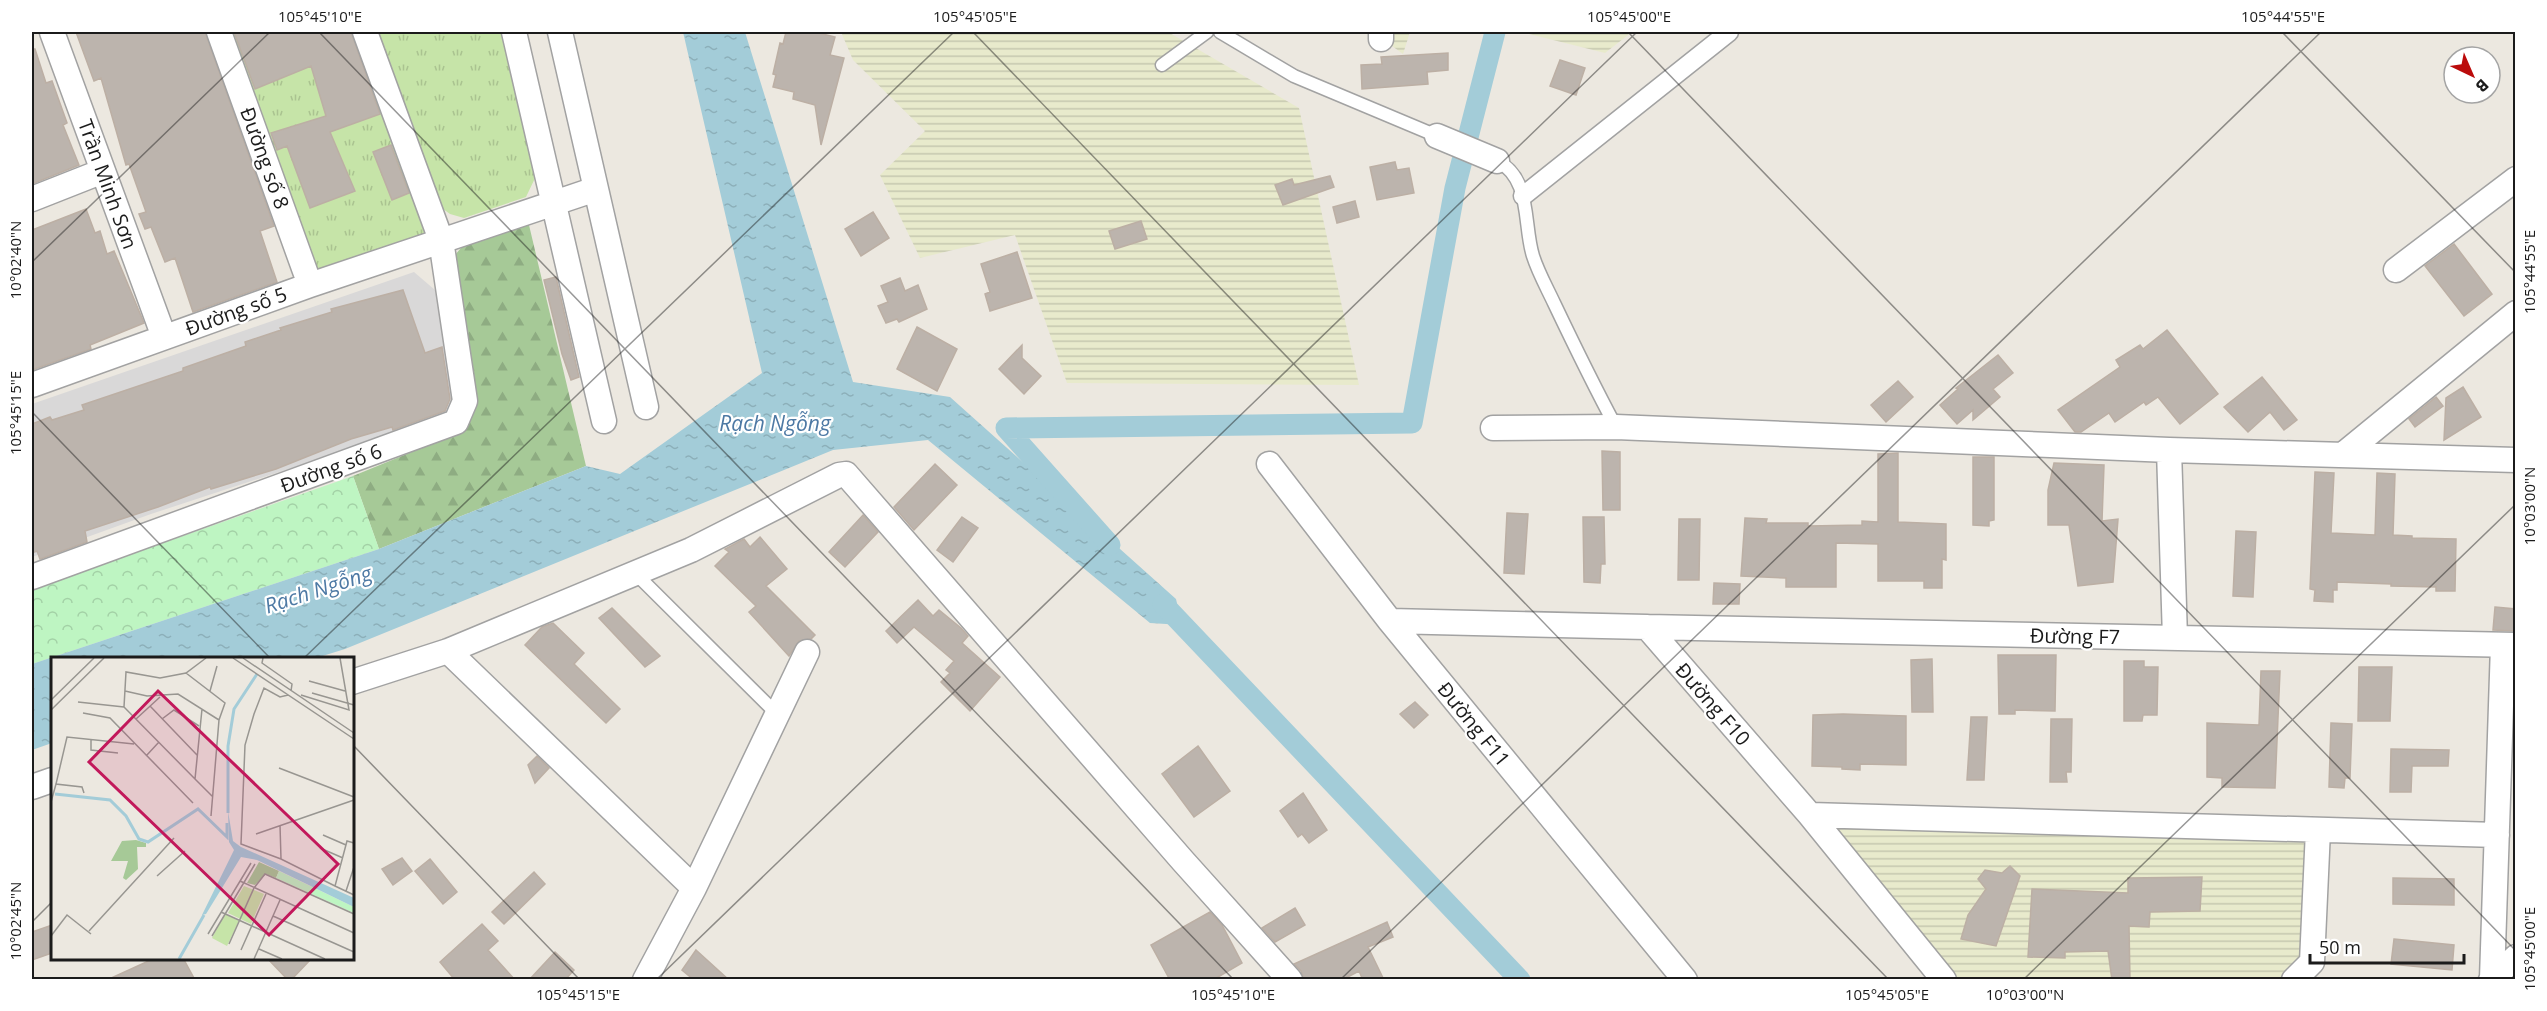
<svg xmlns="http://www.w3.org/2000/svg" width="2547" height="1011" font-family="'Open Sans',sans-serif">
  <defs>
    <pattern id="farmland-rules" width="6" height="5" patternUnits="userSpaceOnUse" patternTransform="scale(1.5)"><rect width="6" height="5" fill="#e8eacc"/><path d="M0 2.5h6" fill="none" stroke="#c6c8af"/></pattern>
    <pattern id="grass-tufts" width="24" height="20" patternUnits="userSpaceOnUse" patternTransform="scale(1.5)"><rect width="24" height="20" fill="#c6e4a8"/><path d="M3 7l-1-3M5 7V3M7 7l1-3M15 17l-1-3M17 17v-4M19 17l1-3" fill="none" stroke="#aac390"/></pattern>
    <pattern id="forest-firs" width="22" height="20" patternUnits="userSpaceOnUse" patternTransform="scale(1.5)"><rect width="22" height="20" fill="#a6c997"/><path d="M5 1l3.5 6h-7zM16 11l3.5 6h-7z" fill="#8eac82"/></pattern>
    <pattern id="park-crowns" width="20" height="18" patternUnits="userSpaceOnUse" patternTransform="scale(1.5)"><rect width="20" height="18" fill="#bef5c2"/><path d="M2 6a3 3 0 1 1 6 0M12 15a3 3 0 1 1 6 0" fill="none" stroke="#a3d1a6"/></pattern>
    <pattern id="water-ripples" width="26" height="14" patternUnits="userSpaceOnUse" patternTransform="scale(1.5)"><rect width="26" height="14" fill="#a3ccd8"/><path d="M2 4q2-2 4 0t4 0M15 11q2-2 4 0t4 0" fill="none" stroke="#8cafb9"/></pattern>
  </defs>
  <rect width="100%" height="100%" fill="#ece8e0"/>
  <path fill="#d9d8d8" d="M414,272l21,18 16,71 5,41 -15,17 -290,95 -119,43v-153z"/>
  <path fill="url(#farmland-rules)" d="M841,32h327l131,76 60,277 -292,-2 -52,-148 -95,23 -40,-83 45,-44 -72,-71z
    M1373,32h37l-7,22z
    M1521,32h111l-27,21z
    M1816,819l500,14 -7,127 -22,19h-339z"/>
  <path fill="url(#grass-tufts)" d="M225,32h134l71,193 -5,10 -103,35 -11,-3z
    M370,32h136l31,142 -11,23 -62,21 -14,-4 -11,-8z"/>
  <path fill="url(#forest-firs)" d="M516,225h13l57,241 -207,83 -26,-73 83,-34 20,-11 -1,-176 11,-13z"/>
  <path fill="url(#park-crowns)" d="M353,476l26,73 -347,115v-75z"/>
  <path fill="url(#water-ripples)" d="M683,32h62l108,350 97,15 226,202 6,26 -32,-2 -222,-183 -95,10 -488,199 -29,9h-264v85l-20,7v-86l347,-115 207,-83 34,8 142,-101z"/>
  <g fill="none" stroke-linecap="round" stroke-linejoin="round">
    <path stroke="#a3ccd8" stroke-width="21" d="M1110,545l-104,-117 406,-5 43,-235 40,-156
      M1163,604l357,376"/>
  </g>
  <path fill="#bcb4ad" stroke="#bcafa4" stroke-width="1.5" d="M76,32h129l69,194 -14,5 17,51 -84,30 -18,-54 -10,4 -14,-35 -6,2 -6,-15 7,-2 -17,-48 -3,1 -25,-87 -7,3z
    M234,32h117l29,82 -50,18 25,59 -45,17 -23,-62 -10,4 -6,-17 55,-17 -15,-50 -56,23z
    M786,32h29l20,5 -5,18 14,3 -23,87 -6,-40 -22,-6 1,-7 -21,-5 3,-12 -3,-1 7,-31 3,1z
    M32,49h3l11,34 6,-2 15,42 -4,2 16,40 -47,19z
    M1448,53v17l-21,2 1,12 -66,5 -1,-24 21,-1 -1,-7z
    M1560,60l25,8 -9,27 -26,-9z
    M391,145l18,48 -17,7 -19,-48z
    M1395,162l2,8 12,-2 5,25 -37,7 -7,-33z
    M1330,176l4,11 -51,18 -8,-20 17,-6 2,6z
    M1355,201l4,16 -22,6 -4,-16z
    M86,209l9,24 5,-2 7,23 7,-3 30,72 -54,22 1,4 -59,21v-140z
    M873,212l16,26 -28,18 -16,-27z
    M1141,221l6,18 -32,10 -6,-18z
    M2454,244l38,50 -28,22 -39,-50z
    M1017,252l15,46 -42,13 -5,-17 5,-2 -9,-28z
    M556,277l23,100 -8,3 -9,-26 -18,-74z
    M900,278l5,13 13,-6 9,24 -28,13 -2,-3 -11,4 -8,-17 10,-4 -7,-16z
    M403,290l22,63 17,-6 8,52 -5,12 -52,19 -1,-3 -41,12 -75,30 -65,20 -1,-2 -52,20 -73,24 2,11 -44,16 -3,1 -3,-8 -5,2v-129l18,-7 2,3 32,-10 -2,-5 101,-34v-3l63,-22 -1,-4 36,-12 -1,-2 52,-16 -1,-3z
    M917,327l40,22 -20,42 -40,-22z
    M2167,330l51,64 -38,30 -22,-27 -12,8 -2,-3 -29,20 -6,-9 -28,19h-6l-17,-22 62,-43 -4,-7 24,-15 3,4z
    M1022,345v13l19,18 -17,18 -25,-25z
    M1998,355l15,18 -20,16 7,8 -27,23v-10l-16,14 -17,-19 18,-16 -2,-1z
    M2262,377l35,43 -13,10 -14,-18 -22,20 -24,-25z
    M1898,381l15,16 -27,25 -15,-17z
    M2463,387l18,30 -37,23 2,-42z
    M2436,397l7,9 -28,21 -6,-8z
    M1602,451l18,1v58h-17z
    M1898,453v69l48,2v36l-4,-1v29h-18v-7h-46v-37l-42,-1v44h-50v-9l-45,-2 4,-58 22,1 -1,4h42v3l54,-1v-4l16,1v-68z
    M1973,457h21v63l-5,1v5l-16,-1z
    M2054,463l50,2 -2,56 16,-2 -5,63 -35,4 -9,-61h-21v-35z
    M935,464l22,21 -43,45 -20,-23z
    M2315,472l19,1 -3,60 44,2 2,-62 18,1 -2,61 19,1v2l44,1 -1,52h-19v-4l-45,-1v-2l-54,-2v8h-4v12l-19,-1 1,-11 -5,-1z
    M1507,513l21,1 -4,60 -20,-1z
    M863,515l15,17 -33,35 -16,-15z
    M962,517l16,11 -25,34 -16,-12z
    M1583,517h21l1,47h-4l-1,19 -16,-1z
    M1679,519h21l-1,61h-21z
    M2236,531l20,1 -3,65 -20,-1z
    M760,537l27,32 -21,17 49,49 -4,4 -12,2 -10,15 -40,-44 7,-6 -41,-40 14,-14 -4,-3 19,-10 6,8z
    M1714,583l26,1 -1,20h-26z
    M918,600l15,16 6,-6 22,18 7,8 -6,7 38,34 -30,34 -29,-29 9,-9 -4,-3 8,-9 -40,-34 -17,16 -11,-12z
    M2495,607l21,2v22l-23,-1z
    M612,608l48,48 -15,11 -46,-49z
    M553,623l31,30 -10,11 46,45 -14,14 -81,-78 17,-18z
    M1998,655h58l-1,56 -40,-1v4h-16z
    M1932,659l1,53h-21l-1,-52z
    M2124,661h20v6h14l-1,48h-14l-1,6h-18z
    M2359,667h33l-2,54h-32z
    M2261,671h19l-5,117 -53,-1v-9l-15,-1v-54l52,2z
    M1415,702l13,13 -14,13 -14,-14z
    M1843,714l63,2v49l-46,-1v6l-18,-1v-2l-30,-1 1,-51z
    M1971,717h16l-3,63h-17z
    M2051,719h21l-1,53h-5l1,10h-17z
    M2331,723l21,1 -2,54h-5l-1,10 -15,-1z
    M1198,746l32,45 -36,26 -32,-43z
    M2391,749l58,1 -1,16h-36l-1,26h-21z
    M537,756l12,12 -14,15 -7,-18z
    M1303,793l24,37 -18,13 -7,-9 -4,3 -18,-26z
    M402,858l10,13 -19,14 -11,-16z
    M430,859l27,33 -14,12 -28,-33z
    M2010,866l10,10 -24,70 -35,-7 7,-24 18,-26 -8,-10 7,-9 17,3z
    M534,872l11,12 -41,40 -12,-12z
    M2202,877l-2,34 -50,1 -1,15 -20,-1 1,54h-18l-4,-29 -43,1v6l-37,-1 4,-68 96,4v-15z
    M2393,878l61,1v26l-61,-1z
    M1295,908l10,17 -30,17 -13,-14z
    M1210,912l12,13 20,38 -29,17h-43l-19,-35z
    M1387,922l6,15 -25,10 16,33h-21l-4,-9 -17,9h-38l-3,-9 -7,-7z
    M482,924l16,17 -10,9 27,30h-60l-15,-18z
    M52,925v28l-20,7v-28z
    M2394,939l60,6 -2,25 -61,-6z
    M696,950l33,30h-35l-12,-10z
    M555,952l19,18 -9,10h-36z
    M155,958h28l12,22h-88z
    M267,958h45l-21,22h-3z"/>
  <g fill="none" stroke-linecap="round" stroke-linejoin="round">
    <g stroke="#a2a2a2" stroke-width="15">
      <path id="service" d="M1220,32l74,44 143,60
        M1162,65l45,-33
        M1497,161c35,17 26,64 36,95 5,16 14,32 21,47 20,42 40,83 62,124
        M636,574l140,139"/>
    </g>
    <g stroke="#a2a2a2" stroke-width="21">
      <path id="pedestrian" d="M1523,196l206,-164"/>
    </g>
    <g stroke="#a2a2a2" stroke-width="27">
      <path id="minor" d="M52,32l112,305
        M219,32l91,253
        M514,32l90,389
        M560,32l86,375
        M1381,39v-7
        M1437,136l60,25
        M32,199l71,-28
        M2396,270l120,-91
        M32,385l278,-100 286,-96
        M1493,428l123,-1 553,23 347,10
        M2169,450l6,188
        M2345,453l171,-140
        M1269,464l121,157 295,359
        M32,577l424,-155 9,-21 -24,-161 -76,-208
        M1390,621l257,6 163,188 134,165
        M1647,627l869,18
        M448,651l246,237
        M352,682l96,-31 243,-101 148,-75 7,-1 337,387 107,119
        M32,787l20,-7
        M1810,815l687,20
        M2492,979l11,-334
        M645,980l49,-92 113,-236
        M2294,980l18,-18 6,-132
        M2491,980l25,-23"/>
    </g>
    <use href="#service" stroke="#fff" stroke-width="12"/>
    <use href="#pedestrian" stroke="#fff" stroke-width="18"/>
    <use href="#minor" stroke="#fff" stroke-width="24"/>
  </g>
  <path fill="none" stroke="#1b1b1b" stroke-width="1.5" stroke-opacity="0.45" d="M319,32l915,948M973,32l916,948M1628,32l888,919M2282,32l234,241M32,262l238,-230M32,412l238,246M304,658l650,-626M352,744l228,236M32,922l20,-20M656,980l981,-948M1340,980l981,-948M2023,980l493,-476"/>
  <g text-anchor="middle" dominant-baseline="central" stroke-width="4.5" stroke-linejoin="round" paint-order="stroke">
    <g font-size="20" fill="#1b1b1b" stroke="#fff">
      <text transform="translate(265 158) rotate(70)">Đường số 8</text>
      <text transform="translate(108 184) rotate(70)">Trần Minh Sơn</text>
      <text transform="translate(236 311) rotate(-20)">Đường số 5</text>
      <text transform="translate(331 468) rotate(-20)">Đường số 6</text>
      <text transform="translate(2075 636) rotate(1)">Đường F7</text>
      <text transform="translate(1713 704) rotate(49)">Đường F10</text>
      <text transform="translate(1474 724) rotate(51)">Đường F11</text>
    </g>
    <g font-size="21" font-style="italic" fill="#4d79a4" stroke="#fff">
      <text x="775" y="423">Rạch Ngỗng</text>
      <text transform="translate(318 589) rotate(-18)">Rạch Ngỗng</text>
    </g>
  </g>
  <g transform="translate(51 657)">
    <rect width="303" height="303" fill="#ece8e0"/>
    <path d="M193,229l20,8 -13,30 -23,-11zM174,257l14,7 -12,25 -15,-8z" fill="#c6e4a8"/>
    <path d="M85,183l10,3v4h-9l1,22 -12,11 -3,-2 5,-17h-17l11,-20zM208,205l20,9 -3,7 -10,-4 -11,11 -8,-2z" fill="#a6c997"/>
    <path d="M228,214l75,36v6l-78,-35z" fill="#bef5c2"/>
    <path d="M177,154l5,30 8,6 113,51v9l-97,-47 -16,-3 -35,57 -4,1 32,-65 -5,-8z" fill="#a3ccd8"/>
    <path fill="none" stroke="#a3ccd8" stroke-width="3" d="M4,137l55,6 16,16 13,23 9,3 50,-33 29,28v-14M177,156v-67l6,-37 23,-35M128,302l25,-44"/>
    <path fill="none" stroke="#989691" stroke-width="1.5" d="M182,1l121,81M192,1l111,75M212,1l-1,5 30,21 -1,7M135,16l39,30 -6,17 -8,96M258,24l36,10M74,34l22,5 31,-2 41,26M159,34l7,-25M261,36l42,12M237,38l-8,2 -16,-9 -10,26 -9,31 -4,99 40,15 54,27M250,38l48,15 -9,-52M0,43l43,-42M27,45l46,5M99,49l47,49M151,52l-7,70 18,18M0,53l53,-52M32,56l27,5 83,85M85,62l24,-22M111,62l12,-9 25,16M40,83v10l27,3M95,99l13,-14M228,111l75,29M144,122l-71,-72 2,-35 34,6 26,-5 20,-15M33,136l-2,-6 -26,-3 11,-47 67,7M0,145l5,-18M229,168l1,34M205,177l98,-34M272,178l23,10M303,186l-7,-2 -12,45 19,9M269,191l23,10M106,219l28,-25M189,224l114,52M295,234l8,-24M170,255l104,47M222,259l81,36M38,274l85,-93M157,277l43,-71M0,279l16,-21 24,19M161,279l43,-72M178,287l25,-56 11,-14 89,40M208,292l23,10M190,293l25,-56M203,302l26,-59"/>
    <path fill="#c2185b" fill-opacity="0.15" stroke="#c2185b" stroke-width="3" d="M107,34l180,173 -69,71 -180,-173z"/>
    <rect width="303" height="303" fill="none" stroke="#1b1b1b" stroke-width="3"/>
  </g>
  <rect width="2547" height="1011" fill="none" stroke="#ffffff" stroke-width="66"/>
  <g transform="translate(2472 75) rotate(136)"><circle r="28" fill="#ffffff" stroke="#a4a4a4" stroke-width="1.5"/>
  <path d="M0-4.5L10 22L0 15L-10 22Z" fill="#bb0b0b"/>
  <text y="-9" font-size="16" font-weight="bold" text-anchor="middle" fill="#1b1b1b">B</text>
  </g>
  <path d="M2310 954v9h154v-9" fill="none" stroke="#1b1b1b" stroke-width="3"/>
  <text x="2319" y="954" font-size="18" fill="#1b1b1b" stroke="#ffffff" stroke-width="4.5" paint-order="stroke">50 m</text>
  <rect x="33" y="33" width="2481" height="945" fill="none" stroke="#1b1b1b" stroke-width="2"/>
  <g font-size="15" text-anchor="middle" fill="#1b1b1b">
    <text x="320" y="22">105°45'10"E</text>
    <text x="975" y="22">105°45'05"E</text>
    <text x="1629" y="22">105°45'00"E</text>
    <text x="2283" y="22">105°44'55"E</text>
    <text transform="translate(16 260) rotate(-90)" y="5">10°02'40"N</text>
    <text transform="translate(2530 272) rotate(-90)" y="5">105°44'55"E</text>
    <text transform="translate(16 413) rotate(-90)" y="5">105°45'15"E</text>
    <text transform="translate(2530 506) rotate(-90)" y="5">10°03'00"N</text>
    <text transform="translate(16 921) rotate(-90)" y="5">10°02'45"N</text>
    <text transform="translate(2530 949) rotate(-90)" y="5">105°45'00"E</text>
    <text x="578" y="1000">105°45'15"E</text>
    <text x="1233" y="1000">105°45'10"E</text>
    <text x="1887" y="1000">105°45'05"E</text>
    <text x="2025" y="1000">10°03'00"N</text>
  </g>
</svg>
